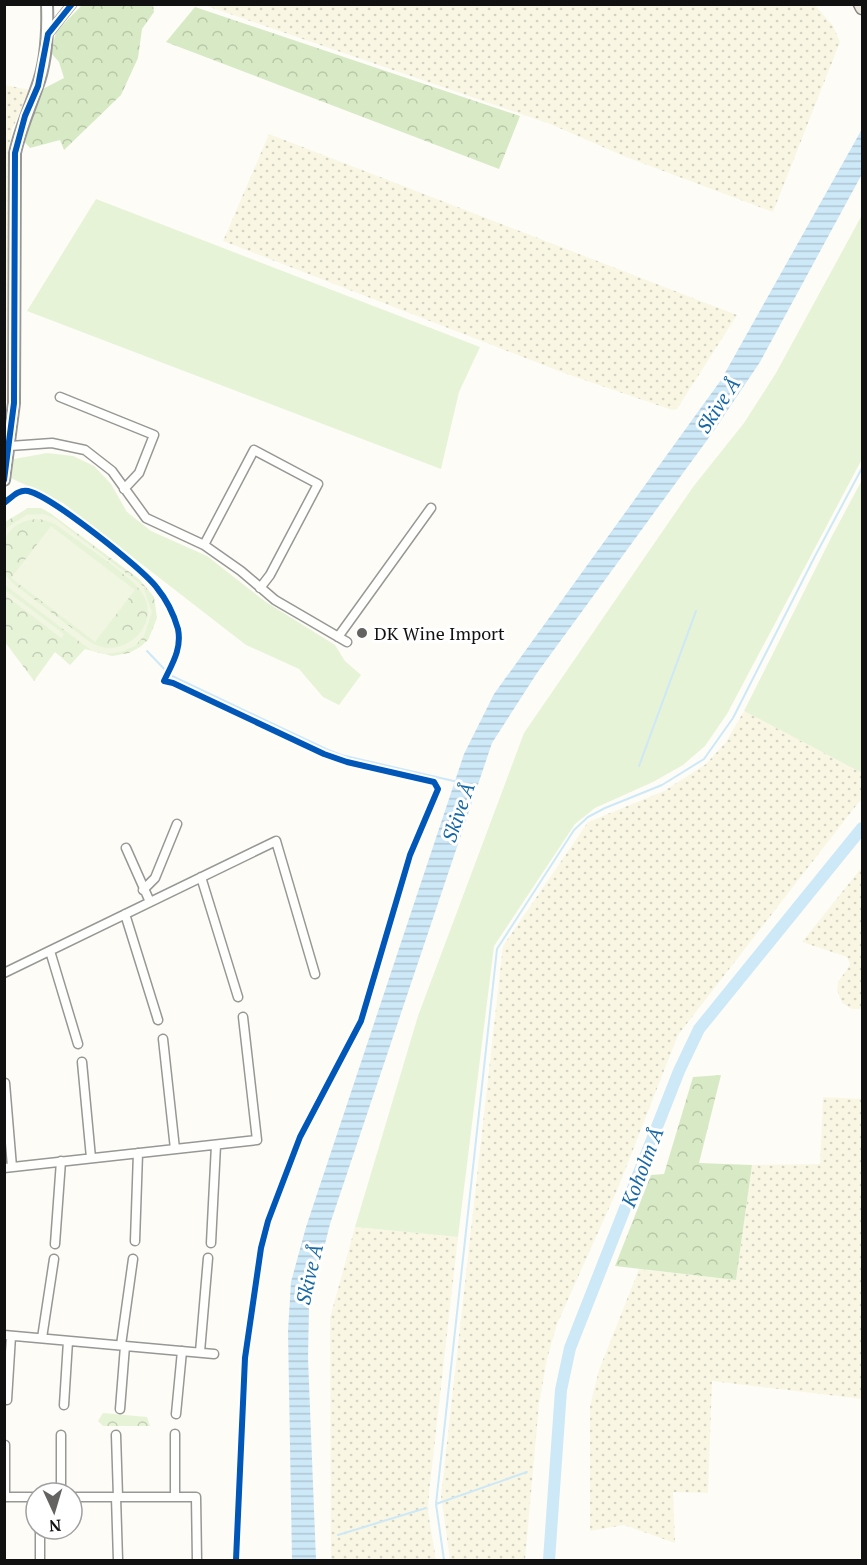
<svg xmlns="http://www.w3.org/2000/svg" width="867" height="1565" font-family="'PT Serif',serif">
  <defs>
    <pattern id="farmland-dots" width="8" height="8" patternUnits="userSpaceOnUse" patternTransform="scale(1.5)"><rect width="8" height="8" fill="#f9f7e4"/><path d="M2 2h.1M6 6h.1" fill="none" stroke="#d4d3c3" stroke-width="1.8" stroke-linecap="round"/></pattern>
    <pattern id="forest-crowns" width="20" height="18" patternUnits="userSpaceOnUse" patternTransform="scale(1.5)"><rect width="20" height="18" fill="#d8eac5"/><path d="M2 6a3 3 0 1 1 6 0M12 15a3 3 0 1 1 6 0" fill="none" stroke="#b8c8a8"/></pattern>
    <pattern id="park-crowns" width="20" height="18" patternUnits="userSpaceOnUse" patternTransform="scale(1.5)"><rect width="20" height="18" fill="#e7f3d7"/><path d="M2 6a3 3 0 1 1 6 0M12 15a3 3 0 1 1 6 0" fill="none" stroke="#c5cfb8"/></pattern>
    <pattern id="water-rules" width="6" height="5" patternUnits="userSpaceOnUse" patternTransform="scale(1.5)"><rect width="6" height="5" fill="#cde8f7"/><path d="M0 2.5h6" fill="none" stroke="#afc6d3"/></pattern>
  </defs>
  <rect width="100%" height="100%" fill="#fdfcf7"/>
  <path fill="url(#farmland-dots)" d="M204,5h611l18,21 7,16 -67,170 -147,-55 -76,-33z
    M4,85l27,5 -19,39 -3,17 1,255 -6,46z
    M269,134l468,181 -60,94 -5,1 -108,-37 -341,-132z
    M744,711l118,62v25l-184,237 -60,153 -61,136 -10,35 -8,45 -14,156h-75l-9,-64 62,-550 85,-124 76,-31 42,-27 20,-22z
    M862,867v142h-10l-10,-6 -5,-13 1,-8 12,-17 -3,-8 -45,-15z
    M823,1097l39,2v300l-150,-18 -4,112 -35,-1 2,51 -51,-18 -34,6v-125l9,-36 40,-101 97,11 16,-115 68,-1z
    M355,1227l103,10 -29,256 -1,19 8,48h-105l-1,-242z"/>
  <path fill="#e7f3d7" d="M96,199l384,148 -21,45 -18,77 -414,-158z
    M862,215v244l-135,255 -22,32 -22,19 -30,17 -58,26 -20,16 -81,122 -36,291 -103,-10 63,-211 106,-283 169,-246 51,-64 32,-50z
    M47,453l26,3 21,10 17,18 16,28 24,19 56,25 59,46 69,43 10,16 16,14 -22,30 -16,-8 -24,-28 -53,-24 -183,-142 -52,-25 3,-19z
    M862,480v293l-118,-62 87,-173z"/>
  <path fill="url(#forest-crowns)" d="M82,5h71l1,7 -12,17 -4,29 -17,37 -57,55 -4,-10 -30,8 -9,-10 20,-48 23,-12 -5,-16 -8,-9 5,-21z
    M195,7l325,109 -21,53 -333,-127z
    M721,1075l-22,88 53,2 -16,115 -121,-14 36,-91 13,-1 29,-97z"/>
  <path fill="url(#park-crowns)" d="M28,508h13l9,5 89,66 15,18 3,21 -9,22 -8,7 -11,6 -17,3 -27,-7 -15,16 -15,-13 -21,29 -29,-39v-120z
    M103,1413l44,4 3,9h-47l-5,-5z"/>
  <path fill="#f0f6e1" d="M26,515l17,-1 11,4 89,68 9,26 -8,24 -9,10 -14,6 -16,2 -13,-3 -87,-66v-11l9,10 76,58c34,21 75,-20 50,-52 -15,-19 -64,-50 -85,-66 -18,-10 -40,-4 -50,14v-9z
    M51,526l84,64 -40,52 -84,-64z
    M4,589l60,45 -3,4 -56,-43z"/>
  <path fill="url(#water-rules)" d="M862,129v45l-102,188 -47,70 -176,241 -45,70 -162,481 -21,84 -1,50 8,202h-24l-4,-229 3,-49 15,-55 158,-473 30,-60 227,-314z"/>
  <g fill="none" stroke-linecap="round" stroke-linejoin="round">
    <path stroke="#cde8f7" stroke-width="2" d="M147,651l23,24 156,74 15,6 117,27
      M639,766l57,-155
      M436,1504l91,-32
      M338,1535l88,-27
      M444,1560l-8,-56 61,-555 77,-119 14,-13 17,-9 57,-23 42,-26 29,-41 81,-160 48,-90"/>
    <path stroke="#cde8f7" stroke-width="12" d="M549,1560l12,-170 9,-42 109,-277 20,-42 163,-201"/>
    <g stroke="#979795" stroke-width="11">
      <path id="minor" d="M48,34l24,-30
        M60,397l94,38 -15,38 -15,16
        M10,446l42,-3 33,7 27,21 34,47 58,27 37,26 34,29 72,42
        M204,545l50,-95 64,34 -48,91 -10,13
        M338,637l93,-129
        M126,848l24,54
        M201,877l37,120
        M143,890l12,-12 22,-54
        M125,914l33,106
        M50,951l28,93
        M4,973l272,-132 39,133
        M163,1039l12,110
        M82,1062l9,96
        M5,1083l7,84
        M4,1168l253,-28 -14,-123
        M135,1241l3,-88
        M211,1243l5,-98
        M55,1244l6,-83
        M4,1335l210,19
        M42,1338l12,-79
        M121,1345l12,-86
        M200,1352l8,-94
        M7,1400l4,-64
        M64,1405l4,-64
        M120,1409l5,-63
        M176,1414l6,-63
        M61,1435v58
        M116,1435l2,62
        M5,1445v52
        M4,1497h32
        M72,1497h124l1,63
        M116,1497l2,63
        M175,1497v-63
        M40,1529v31"/>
    </g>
    <g stroke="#979795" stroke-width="14">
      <path id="tertiary" d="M4,480l10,-77 1,-250c5,-23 14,-43 22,-66 10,-26 11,-55 10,-83"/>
    </g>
    <g stroke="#858482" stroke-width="15">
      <path id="primary" d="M860,4l2,4"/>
    </g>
    <use href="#minor" stroke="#fffffe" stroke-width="8"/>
    <use href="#tertiary" stroke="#fffffe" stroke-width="10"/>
    <use href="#primary" stroke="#ede9dc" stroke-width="12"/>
    <g stroke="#fff" stroke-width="10">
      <path id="cycleway" d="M4,480l10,-77 1,-250 10,-37 13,-30 10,-52 24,-30
        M4,503c8,-6 15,-14 24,-12 23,5 114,77 129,97 9,11 17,27 21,41 4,20 -6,35 -14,52l9,2 151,71 23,8 87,20 4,7 -28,66 -49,166 -61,116 -32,84 -7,27 -16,110 -9,202"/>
    </g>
    <use href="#cycleway" stroke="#0057b8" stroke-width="6"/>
  </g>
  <circle fill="#646362" stroke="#fff" stroke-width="2" cx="362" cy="633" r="6"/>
  <g text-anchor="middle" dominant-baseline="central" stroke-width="6" stroke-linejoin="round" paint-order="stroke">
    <g font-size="18" fill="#111" stroke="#fff" text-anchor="start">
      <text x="374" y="633">DK Wine Import</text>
    </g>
    <g font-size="20" font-style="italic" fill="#1768a6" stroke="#fff">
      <text transform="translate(718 405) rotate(-57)">Skive Å</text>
      <text transform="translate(458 812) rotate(-71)">Skive Å</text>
      <text transform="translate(642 1167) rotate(-69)">Koholm Å</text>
      <text transform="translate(309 1274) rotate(-77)">Skive Å</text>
    </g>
  </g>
  <rect width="867" height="1565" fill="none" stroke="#111111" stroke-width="12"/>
  <g transform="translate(54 1511) rotate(176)"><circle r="28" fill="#ffffff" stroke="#a0a0a0" stroke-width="1.5"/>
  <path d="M0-4.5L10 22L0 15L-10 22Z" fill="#646362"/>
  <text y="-9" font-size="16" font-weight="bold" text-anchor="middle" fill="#111111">N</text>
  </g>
</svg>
